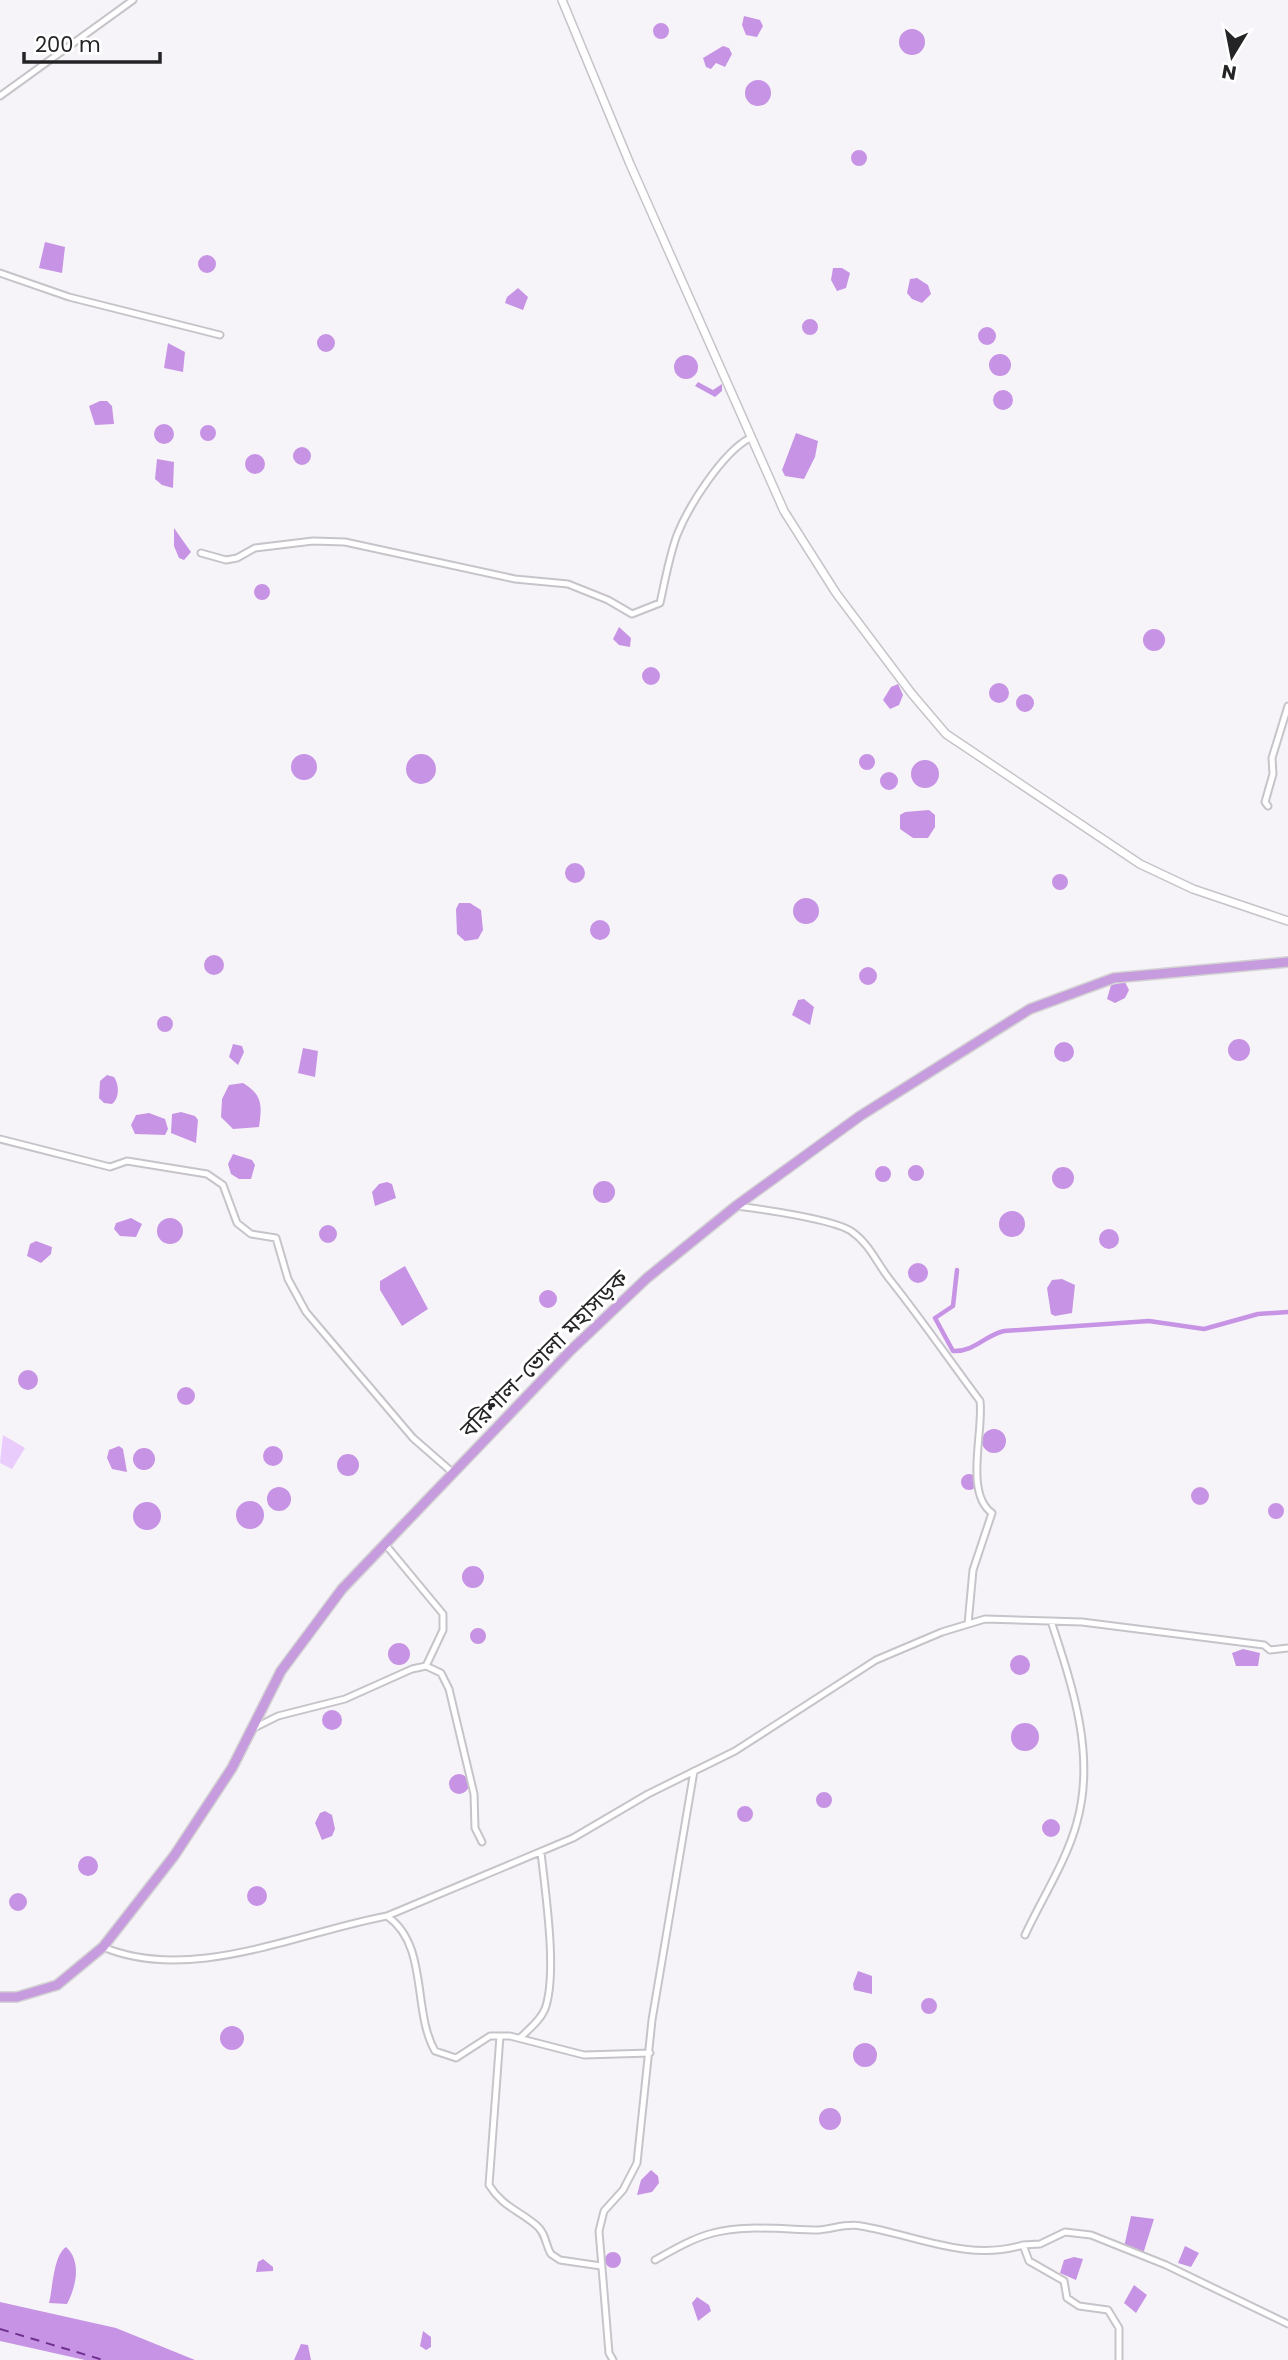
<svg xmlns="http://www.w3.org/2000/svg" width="1288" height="2360" font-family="Poppins,'Noto Sans Bengali',sans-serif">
  <rect width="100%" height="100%" fill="#f7f4f9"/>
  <path fill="#e9cbfc" d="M3,1435l22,13 -13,21 -12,-6z"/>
  <path fill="#c793e5" d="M744,16l16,4 3,6 -6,11 -11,-2 -4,-10z
    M653 31a8 8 0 1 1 16 0a8 8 0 1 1-16 0Z
    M899 42a13 13 0 1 1 26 0a13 13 0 1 1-26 0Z
    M723,46l6,2 3,6 -7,13 -9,-4 -5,6 -5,-2 -3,-9z
    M745 93a13 13 0 1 1 26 0a13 13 0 1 1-26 0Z
    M851 158a8 8 0 1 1 16 0a8 8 0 1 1-16 0Z
    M45,242l20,5 -3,26 -23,-5z
    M198 264a9 9 0 1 1 18 0a9 9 0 1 1-18 0Z
    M833,268h9l8,5 -4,15 -9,3 -6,-11z
    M917,278l11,7 3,9 -9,9 -10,-4 -5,-6 3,-14z
    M518,288l10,9 -5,13 -18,-7 2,-6z
    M802 327a8 8 0 1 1 16 0a8 8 0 1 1-16 0Z
    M978 336a9 9 0 1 1 18 0a9 9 0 1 1-18 0Z
    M317 343a9 9 0 1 1 18 0a9 9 0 1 1-18 0Z
    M168,343l17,9 -2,20 -19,-4z
    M989 365a11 11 0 1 1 22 0a11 11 0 1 1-22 0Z
    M674 367a12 12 0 1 1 24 0a12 12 0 1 1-24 0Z
    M698,382l15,8 9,-6v7l-7,6 -20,-11z
    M993 400a10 10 0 1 1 20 0a10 10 0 1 1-20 0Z
    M100,401h7l5,5 2,18 -19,1 -6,-19z
    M154 434a10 10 0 1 1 20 0a10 10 0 1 1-20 0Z
    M200 433a8 8 0 1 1 16 0a8 8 0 1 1-16 0Z
    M796,433l22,8 -3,16 -11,22 -19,-3 -3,-6z
    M293 456a9 9 0 1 1 18 0a9 9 0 1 1-18 0Z
    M245 464a10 10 0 1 1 20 0a10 10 0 1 1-20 0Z
    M157,459l17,3 -1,26 -11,-3 -7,-6z
    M174,528l17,24 -7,8 -5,-2 -5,-12z
    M254 592a8 8 0 1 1 16 0a8 8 0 1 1-16 0Z
    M619,627l12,11 -1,9 -11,-2 -6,-6z
    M1143 640a11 11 0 1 1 22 0a11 11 0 1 1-22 0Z
    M642 676a9 9 0 1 1 18 0a9 9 0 1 1-18 0Z
    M989 693a10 10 0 1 1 20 0a10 10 0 1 1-20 0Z
    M898,684l5,11 -4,10 -9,4 -7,-9 8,-13z
    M1016 703a9 9 0 1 1 18 0a9 9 0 1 1-18 0Z
    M859 762a8 8 0 1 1 16 0a8 8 0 1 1-16 0Z
    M291 767a13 13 0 1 1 26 0a13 13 0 1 1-26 0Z
    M406 769a15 15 0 1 1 30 0a15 15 0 1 1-30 0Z
    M911 774a14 14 0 1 1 28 0a14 14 0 1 1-28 0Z
    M880 781a9 9 0 1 1 18 0a9 9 0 1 1-18 0Z
    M929,810l6,5v12l-7,11h-15l-13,-9v-14l5,-3z
    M565 873a10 10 0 1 1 20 0a10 10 0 1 1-20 0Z
    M1052 882a8 8 0 1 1 16 0a8 8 0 1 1-16 0Z
    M793 911a13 13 0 1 1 26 0a13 13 0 1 1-26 0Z
    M459,903h11l11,7 2,20 -5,9 -13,2 -8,-7 -1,-25z
    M590 930a10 10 0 1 1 20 0a10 10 0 1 1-20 0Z
    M204 965a10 10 0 1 1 20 0a10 10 0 1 1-20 0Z
    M859 976a9 9 0 1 1 18 0a9 9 0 1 1-18 0Z
    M1125,982l4,8 -4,8 -10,5 -8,-4 4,-14z
    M804,999l10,8 -4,18 -18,-10 6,-15z
    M157 1024a8 8 0 1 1 16 0a8 8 0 1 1-16 0Z
    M1228 1050a11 11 0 1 1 22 0a11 11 0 1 1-22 0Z
    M1054 1052a10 10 0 1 1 20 0a10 10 0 1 1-20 0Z
    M233,1044l9,2 2,6 -6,13 -9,-8z
    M303,1048l15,3 -3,26 -17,-4z
    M107,1075l7,2c5,7 6,21 -2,27l-8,-1 -5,-5 1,-17z
    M243,1083c20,12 19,23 16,44l-26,2 -12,-12 1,-18 7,-14z
    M181,1112l14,4 3,4 -2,23 -25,-10 1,-19z
    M149,1113l16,6 3,10 -3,6 -30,-1 -4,-9 5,-10z
    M233,1154l19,6 3,5 -4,14h-12l-8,-5 -3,-10z
    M908 1173a8 8 0 1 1 16 0a8 8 0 1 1-16 0Z
    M875 1174a8 8 0 1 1 16 0a8 8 0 1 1-16 0Z
    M1052 1178a11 11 0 1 1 22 0a11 11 0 1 1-22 0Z
    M593 1192a11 11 0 1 1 22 0a11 11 0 1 1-22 0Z
    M387,1182l5,2 4,14 -21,8 -3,-14 7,-8z
    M999 1224a13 13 0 1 1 26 0a13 13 0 1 1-26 0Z
    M157 1231a13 13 0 1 1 26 0a13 13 0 1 1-26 0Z
    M131,1218l11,6 -6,13 -16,-1 -6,-7 2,-6z
    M319 1234a9 9 0 1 1 18 0a9 9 0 1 1-18 0Z
    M1099 1239a10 10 0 1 1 20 0a10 10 0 1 1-20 0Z
    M36,1241l16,6 -1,7 -10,9 -14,-7 3,-12z
    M908 1273a10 10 0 1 1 20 0a10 10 0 1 1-20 0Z
    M405,1266l23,43 -26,17 -22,-36v-9z
    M1062,1279l13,6 -3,28 -17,3 -4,-2 -4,-26 5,-8z
    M539 1299a9 9 0 1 1 18 0a9 9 0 1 1-18 0Z
    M18 1380a10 10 0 1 1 20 0a10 10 0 1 1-20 0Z
    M177 1396a9 9 0 1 1 18 0a9 9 0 1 1-18 0Z
    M982 1441a12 12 0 1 1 24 0a12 12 0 1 1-24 0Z
    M263 1456a10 10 0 1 1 20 0a10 10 0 1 1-20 0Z
    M119,1446l4,3 4,23 -15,-3 -5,-11 2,-8z
    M133 1459a11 11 0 1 1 22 0a11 11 0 1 1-22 0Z
    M337 1465a11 11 0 1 1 22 0a11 11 0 1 1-22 0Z
    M961 1482a8 8 0 1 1 16 0a8 8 0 1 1-16 0Z
    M267 1499a12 12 0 1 1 24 0a12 12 0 1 1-24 0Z
    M1191 1496a9 9 0 1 1 18 0a9 9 0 1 1-18 0Z
    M236 1515a14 14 0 1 1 28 0a14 14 0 1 1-28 0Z
    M133 1516a14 14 0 1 1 28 0a14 14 0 1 1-28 0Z
    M1268 1511a8 8 0 1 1 16 0a8 8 0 1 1-16 0Z
    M462 1577a11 11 0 1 1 22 0a11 11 0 1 1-22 0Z
    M470 1636a8 8 0 1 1 16 0a8 8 0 1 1-16 0Z
    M388 1654a11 11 0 1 1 22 0a11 11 0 1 1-22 0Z
    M1243,1649l17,4 -2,13h-22l-4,-13z
    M1010 1665a10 10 0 1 1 20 0a10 10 0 1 1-20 0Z
    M322 1720a10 10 0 1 1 20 0a10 10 0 1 1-20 0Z
    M1011 1737a14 14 0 1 1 28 0a14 14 0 1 1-28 0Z
    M449 1784a10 10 0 1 1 20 0a10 10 0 1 1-20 0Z
    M816 1800a8 8 0 1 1 16 0a8 8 0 1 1-16 0Z
    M737 1814a8 8 0 1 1 16 0a8 8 0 1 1-16 0Z
    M325,1811l7,4 3,14 -3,7 -10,4 -7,-17 5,-10z
    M1042 1828a9 9 0 1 1 18 0a9 9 0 1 1-18 0Z
    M78 1866a10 10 0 1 1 20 0a10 10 0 1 1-20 0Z
    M247 1896a10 10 0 1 1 20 0a10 10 0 1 1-20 0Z
    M9 1902a9 9 0 1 1 18 0a9 9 0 1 1-18 0Z
    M858,1971l14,5v18l-18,-4 -1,-6z
    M921 2006a8 8 0 1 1 16 0a8 8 0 1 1-16 0Z
    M220 2038a12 12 0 1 1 24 0a12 12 0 1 1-24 0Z
    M853 2055a12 12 0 1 1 24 0a12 12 0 1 1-24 0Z
    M819 2119a11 11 0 1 1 22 0a11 11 0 1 1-22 0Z
    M651,2170l7,6 1,7 -7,9 -15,3 4,-15z
    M1131,2216l23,3 -11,35 -19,-7z
    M1185,2246l14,7 -8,14 -13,-4z
    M66,2247c16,14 10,40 1,57l-18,-1c4,-15 4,-47 17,-56z
    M605 2260a8 8 0 1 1 16 0a8 8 0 1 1-16 0Z
    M1074,2257l9,2 -7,21 -16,-7 4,-13z
    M263,2259l10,8v4l-17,1 2,-10z
    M1134,2285l13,10 -11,18 -12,-10z
    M697,2297l12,8 2,6 -13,10 -6,-18z
    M0,2302l116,26 79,32h-110l-85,-19z
    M423,2331l8,6v10l-5,3 -6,-4z
    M301,2344l7,1 3,15h-17z"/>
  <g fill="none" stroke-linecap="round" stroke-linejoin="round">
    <path stroke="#c793e5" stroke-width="4.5" d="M957,1270l-4,36 -18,12 18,33c22,1 32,-16 51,-20l145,-10 55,8 54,-15 30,-2"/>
    <path stroke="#703090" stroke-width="2" stroke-dasharray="9 7" stroke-linecap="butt" d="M0,2329l103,31"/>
    <g stroke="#c7c4c9" stroke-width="9">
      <path id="minor" d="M0,96l133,-96
        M0,273l69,24 151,38
        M201,553l25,7 11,-2 18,-10 58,-7 32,1 170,37 53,5 40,16 24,14 28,-11c5,-22 9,-46 17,-68 12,-30 46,-83 73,-97
        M1268,806l-3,-4 8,-28 -1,-16 16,-52
        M0,1139l110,28 17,-6 80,13 16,11 14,38 14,11 25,4 12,41 18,33 107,126 39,34
        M736,1206c25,3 96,13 115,25 19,13 26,33 40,50 31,39 59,80 89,120 4,30 -16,92 12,112l-19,57 -5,54
        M385,1544l58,70v16l-17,36
        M252,1729l26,-13 67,-17 67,-30 14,-3 15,7 8,16 25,105 1,34 7,14
        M387,1916l186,-78 75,-44 87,-43 141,-91 66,-28 43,-13 97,3 182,23 6,5 18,-2
        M1025,1935c17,-37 42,-75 52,-113 19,-68 -5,-137 -26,-201
        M103,1947c88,37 197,-15 284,-31 42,29 25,95 48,135l21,7 34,-22h20l74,19 66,-2
        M500,2036l-11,149c13,21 29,25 47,40 10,8 9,19 15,29l9,6 41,6
        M520,2038c9,-9 20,-17 25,-29 13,-36 0,-118 -4,-157
        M1023,2245l17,-1 25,-12 26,3 75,30 122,59
        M655,2260c18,-10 38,-22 58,-27 32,-9 73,-3 106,-3 14,-1 27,-7 42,-4 54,9 107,36 162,19l6,16 35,20 3,17 12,8 29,4 11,18v32
        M613,2360l-4,-7 -10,-122 5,-20 19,-21 14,-27 15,-143 42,-249"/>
    </g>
    <g stroke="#c7c4c9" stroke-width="10">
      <path id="secondary" d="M562,0l68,164 154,347 52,82 76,101 34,40 194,130 53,25 95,32"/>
    </g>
    <g stroke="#d3d3d3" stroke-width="12">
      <path id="trunk" d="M0,1997h17l40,-12 46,-38 71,-91 58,-88 49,-97 61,-82 228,-238 77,-73 89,-72 124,-90 170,-107 84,-31 174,-16"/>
    </g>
    <use href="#minor" stroke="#fff" stroke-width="5"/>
    <use href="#secondary" stroke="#fff" stroke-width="7"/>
    <use href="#trunk" stroke="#c69cde" stroke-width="9"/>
  </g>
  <g text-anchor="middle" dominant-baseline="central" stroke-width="6" stroke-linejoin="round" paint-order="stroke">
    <g font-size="23" fill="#242325" stroke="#fff">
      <text transform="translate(544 1354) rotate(-45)">বরিশাল-ভোলা মহাসড়ক</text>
    </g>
  </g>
  <g transform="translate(1232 56) rotate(190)" stroke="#ffffff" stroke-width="5" paint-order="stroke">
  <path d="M0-5L12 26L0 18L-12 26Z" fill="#242325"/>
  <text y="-10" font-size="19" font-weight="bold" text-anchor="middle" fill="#242325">N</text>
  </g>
  <path d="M24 52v10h136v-10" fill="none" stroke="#242325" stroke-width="3.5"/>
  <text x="35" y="52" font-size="21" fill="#242325" stroke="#ffffff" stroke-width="5" paint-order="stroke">200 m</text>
</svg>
